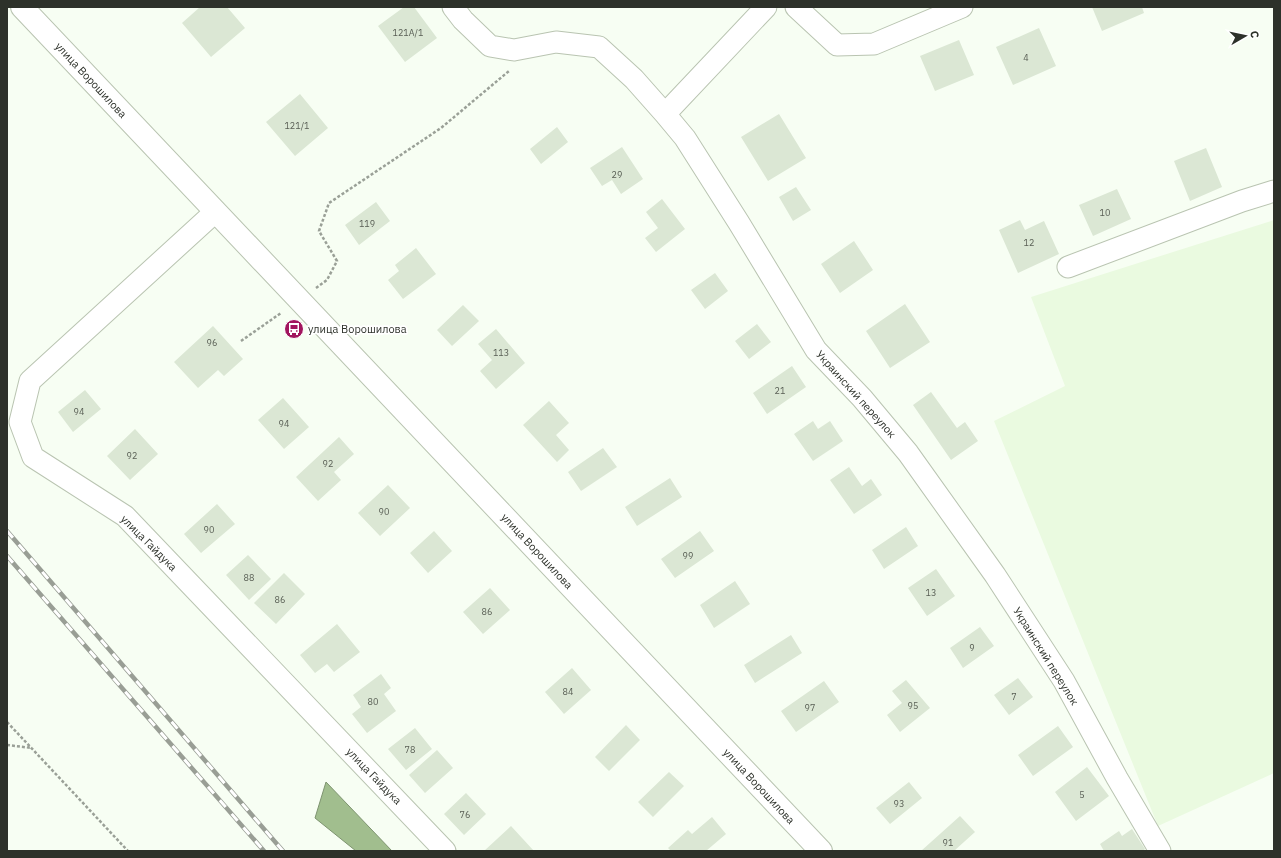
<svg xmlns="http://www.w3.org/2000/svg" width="1281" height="858" font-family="'IBM Plex Sans',sans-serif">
  <rect width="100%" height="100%" fill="#f7fef3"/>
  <path fill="#eafae0" d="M1274,220v553l-116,53 -164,-405 71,-35 -34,-89z"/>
  <path fill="#a1be8e" stroke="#7e9470" d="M326,782l66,69h-36l-41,-33z"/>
  <path fill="#dbe7d4" d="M200,7h27l18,21 -34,29 -29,-34z
    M404,7h10l23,31 -32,24 -27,-36z
    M1092,7h50l2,6 -42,18z
    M1039,28l17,38 -43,19 -17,-38z
    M959,40l15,35 -39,16 -15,-35z
    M300,94l28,34 -33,28 -29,-34z
    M779,114l27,44 -38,23 -27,-44z
    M557,127l11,15 -27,22 -11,-15z
    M622,147l21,32 -22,15 -9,-14 -10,6 -12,-18z
    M1206,148l16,39 -32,14 -16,-40z
    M796,187l15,23 -18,11 -14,-24z
    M1117,189l14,30 -38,17 -14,-31z
    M662,199l23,30 -29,23 -11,-14 13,-10 -12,-16z
    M376,202l14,19 -31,24 -14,-20z
    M1020,220l5,10 19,-9 15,33 -41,19 -19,-43z
    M854,241l19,29 -33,23 -19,-29z
    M416,248l20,26 -33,25 -15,-19 11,-9 -4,-6z
    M715,273l13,18 -23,18 -14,-19z
    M905,304l25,38 -40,26 -24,-37z
    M463,305l16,16 -27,25 -15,-16z
    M757,324l14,18 -22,17 -14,-18z
    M213,326l30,33 -19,17 -6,-6 -20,18 -24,-26z
    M496,329l29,34 -29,26 -16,-18 12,-11 -14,-16z
    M792,366l14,21 -39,27 -14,-21z
    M85,390l16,19 -28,23 -15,-20z
    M931,392l26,36 8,-6 13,19 -27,19 -38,-55z
    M283,398l26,29 -25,22 -26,-29z
    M549,401l20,22 -13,12 13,15 -12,12 -34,-37z
    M813,421l5,8 12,-8 13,20 -30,20 -19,-27z
    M135,429l23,25 -28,26 -23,-24z
    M339,437l15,17 -20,18 7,8 -23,21 -22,-24z
    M603,448l14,19 -36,24 -13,-19z
    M849,467l13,19 9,-7 11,16 -28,19 -24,-34z
    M670,478l12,19 -45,29 -12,-19z
    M388,485l22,23 -30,28 -22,-23z
    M217,504l18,20 -34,29 -17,-19z
    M906,527l12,19 -34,23 -12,-19z
    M434,531l18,20 -24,22 -18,-20z
    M700,531l14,20 -39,27 -14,-19z
    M248,555l23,24 -22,21 -23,-25z
    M936,569l19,27 -28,20 -19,-28z
    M284,573l21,21 -29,30 -22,-21z
    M735,581l15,23 -36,24 -14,-23z
    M490,588l20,22 -27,24 -20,-22z
    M337,624l23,28 -26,20 -7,-8 -12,9 -15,-18z
    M980,627l14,19 -31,22 -13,-20z
    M791,635l11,18 -47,30 -11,-18z
    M572,668l19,22 -27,24 -19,-22z
    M381,674l10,14 -7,6 12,17 -29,22 -15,-19 9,-7 -8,-12z
    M1018,678l15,19 -24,18 -15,-20z
    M906,680l24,28 -30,24 -13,-17 15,-12 -10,-12z
    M824,681l15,21 -43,30 -15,-21z
    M626,725l14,15 -31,31 -14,-14z
    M1058,726l15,21 -40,29 -15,-21z
    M415,728l17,21 -26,21 -18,-21z
    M437,750l16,18 -28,25 -16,-18z
    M1087,767l22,29 -33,25 -21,-29z
    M669,772l15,14 -31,31 -15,-15z
    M909,782l13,16 -32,26 -14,-16z
    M466,793l20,21 -22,21 -20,-21z
    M960,816l15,16 -21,19h-33z
    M712,817l14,17 -20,17h-35l-3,-3 20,-18 4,4z
    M511,826l23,25h-50z
    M1132,829l13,20 -2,2h-39l-4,-7 19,-13 3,5z"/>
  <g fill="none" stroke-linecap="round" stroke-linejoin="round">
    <g stroke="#b9c4b1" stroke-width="23">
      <path id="minor" d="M453,7l10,13 27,26 24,4 42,-8 43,5 35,32 31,35 20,24 54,85 77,127 46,48 46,55 87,122 69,106 53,97 43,73
        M796,7l41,38 37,-1 88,-37
        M665,114l101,-107
        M215,212l-185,169 -10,41 13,35 92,59 320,335
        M1068,267l174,-66 32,-10"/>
    </g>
    <g stroke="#b9c4b1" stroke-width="24">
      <path id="major" d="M22,7l799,844"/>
    </g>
    <path stroke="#9aa097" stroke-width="2.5" stroke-dasharray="3 2" stroke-linecap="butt" d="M316,288l11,-8 10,-19 -18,-30 10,-28 112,-75 68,-57
      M241,341l40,-28
      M7,722l121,129
      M7,745l25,3"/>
    <use href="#minor" stroke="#fff" stroke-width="21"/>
    <use href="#major" stroke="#fff" stroke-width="22"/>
    <g stroke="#999e95" stroke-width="4.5">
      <path id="rail" d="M7,531l276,320
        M7,556l257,295"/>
    </g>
    <use href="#rail" stroke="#fff" stroke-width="3" stroke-dasharray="9" stroke-linecap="butt"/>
  </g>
  <defs>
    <g id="bus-disc" transform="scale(1)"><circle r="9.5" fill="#a1155e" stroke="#fff"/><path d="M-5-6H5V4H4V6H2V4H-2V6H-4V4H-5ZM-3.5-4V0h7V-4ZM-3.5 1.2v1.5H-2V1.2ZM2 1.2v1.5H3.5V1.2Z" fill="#fff"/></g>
  </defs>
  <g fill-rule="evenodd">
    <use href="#bus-disc" x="294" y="329"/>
  </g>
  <g text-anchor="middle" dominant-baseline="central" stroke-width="3.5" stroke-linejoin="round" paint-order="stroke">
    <g font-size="9" fill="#585e54">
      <text x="408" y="32">121А/1</text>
      <text x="1026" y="57">4</text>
      <text x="297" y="125">121/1</text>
      <text x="617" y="174">29</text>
      <text x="1105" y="212">10</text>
      <text x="367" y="223">119</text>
      <text x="1029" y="242">12</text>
      <text x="212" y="342">96</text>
      <text x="501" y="352">113</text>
      <text x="780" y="390">21</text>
      <text x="79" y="411">94</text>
      <text x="284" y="423">94</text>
      <text x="132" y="455">92</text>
      <text x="328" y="463">92</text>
      <text x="384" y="511">90</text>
      <text x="209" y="529">90</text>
      <text x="688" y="555">99</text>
      <text x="249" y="577">88</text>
      <text x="931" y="592">13</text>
      <text x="280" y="599">86</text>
      <text x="487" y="611">86</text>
      <text x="972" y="647">9</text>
      <text x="568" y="691">84</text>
      <text x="1014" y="696">7</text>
      <text x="373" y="701">80</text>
      <text x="913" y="705">95</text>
      <text x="810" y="707">97</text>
      <text x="410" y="749">78</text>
      <text x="1082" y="794">5</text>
      <text x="899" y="803">93</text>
      <text x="465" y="814">76</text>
      <text x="948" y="842">91</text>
    </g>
    <g font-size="11" fill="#2d312a" stroke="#fff">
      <text transform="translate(91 80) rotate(47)">улица Ворошилова</text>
      <text transform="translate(856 394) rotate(48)">Украинский переулок</text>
      <text transform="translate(149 543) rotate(45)">улица Гайдука</text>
      <text transform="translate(537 551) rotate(47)">улица Ворошилова</text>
      <text transform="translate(1046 656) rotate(58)">Украинский переулок</text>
      <text transform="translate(374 776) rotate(46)">улица Гайдука</text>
      <text transform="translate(759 786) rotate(47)">улица Ворошилова</text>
    </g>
    <g font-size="11" fill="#2d312a" stroke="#fff" text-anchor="start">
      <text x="308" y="329">улица Ворошилова</text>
    </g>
  </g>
  <rect width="1281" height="858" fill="none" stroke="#2d312a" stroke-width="16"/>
  <g transform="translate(1245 36) rotate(81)" stroke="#ffffff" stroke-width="3" paint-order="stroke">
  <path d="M0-3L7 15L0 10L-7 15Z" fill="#2d312a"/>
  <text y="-6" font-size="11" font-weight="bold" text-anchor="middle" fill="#2d312a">С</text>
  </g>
</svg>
